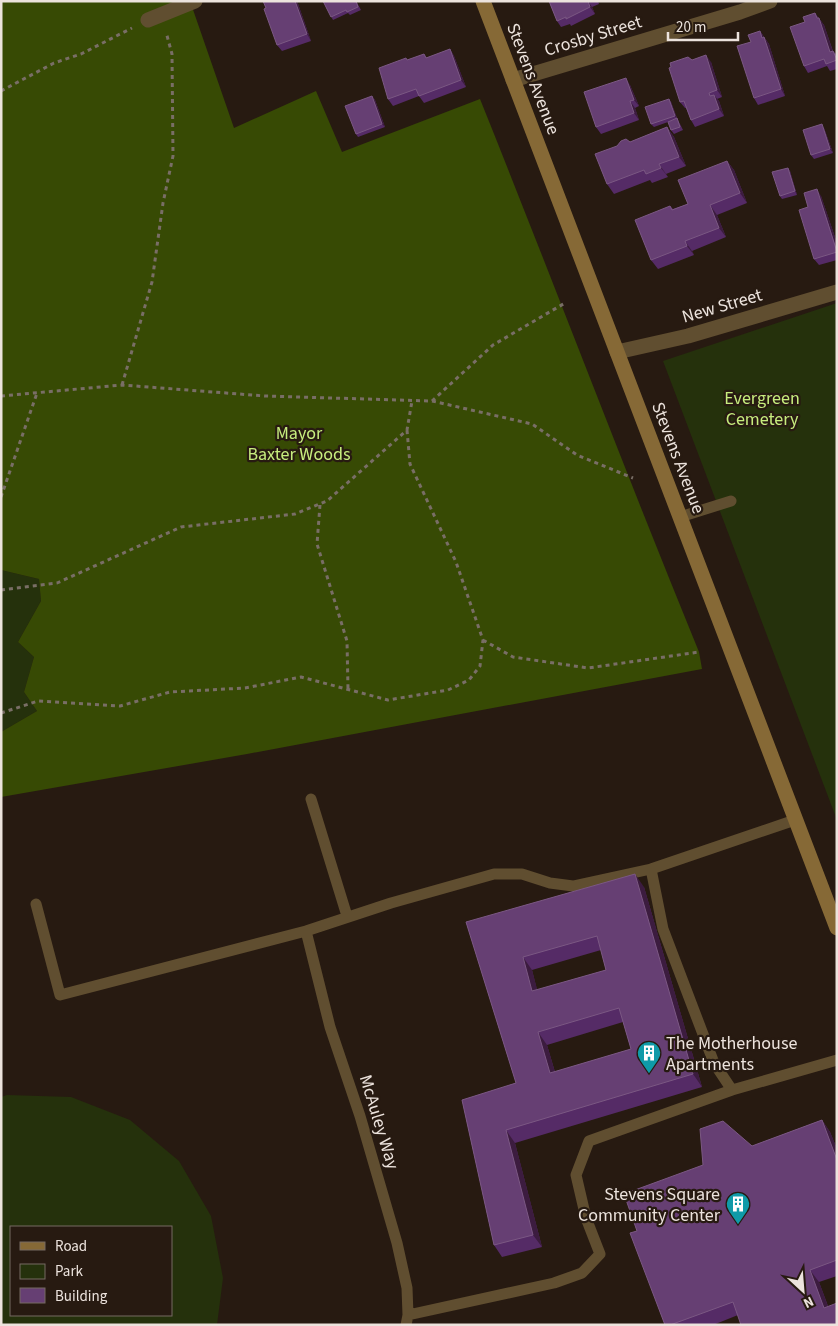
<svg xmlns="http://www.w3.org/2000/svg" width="838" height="1326" font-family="'Source Sans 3',sans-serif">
  <rect width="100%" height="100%" fill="#271a11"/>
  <path fill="#25310c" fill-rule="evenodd" d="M837,303v517l-174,-459z
    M1,570l38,9 2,22 -23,41 16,15 -10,35 13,19 -36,21z
    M7,1095l64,2 59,23 49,41 32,55 12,62 -6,47h-216v-228zM11,1227h160v88h-160z"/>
  <path fill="#374a04" d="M1,1h189l44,127 82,-37 26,61 138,-53c74,184 144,370 219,553l3,17 -455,85 -246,43v-65l36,-21 -13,-19 10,-35 -16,-15 23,-41 -2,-22 -38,-9z"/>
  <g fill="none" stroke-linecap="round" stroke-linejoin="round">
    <path stroke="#796e66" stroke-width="3" stroke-dasharray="4 4" stroke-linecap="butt" d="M1,91l53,-28 27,-9 51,-26
      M122,385l30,-103 11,-79 10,-47 -1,-102 -6,-22
      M1,396l121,-11 143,11 167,5 61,-56 72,-42
      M432,401l100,23 45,31 56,23
      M1,497l36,-104
      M320,505l-3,39 30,97 1,48
      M1,590l56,-7 124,-56 114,-13 32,-13 80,-71 5,-29
      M483,640l30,17 75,11 111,-16
      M1,713l37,-12 82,5 50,-14 75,-4 56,-11 87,23 60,-10 21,-10 11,-14 3,-26 -27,-78 -46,-98 -3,-34"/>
    <path stroke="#604e30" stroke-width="11" d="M680,517l51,-16
      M311,799l36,117
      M651,869l12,60 51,134 18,27
      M36,904l24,91 246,-64 85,-28 103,-29h28l28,9 23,3 78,-17 144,-49
      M306,931l24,96 30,89 37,127 10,45 1,27 -2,10
      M408,1315l146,-32 28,-10 18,-19 -14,-36 -10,-43 13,-34 143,-51 105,-30"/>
    <path stroke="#604e30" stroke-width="15" d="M148,20l47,-19
      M513,80l227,-68 30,-11
      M617,352l71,-16 149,-44"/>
    <path stroke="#866936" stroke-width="15" d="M483,1l354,927"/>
  </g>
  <path fill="#552b66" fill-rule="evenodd" d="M297,1l14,40 -29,10 -5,-6z
    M323,1h33l5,9 -11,5 -2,-2 -15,7z
    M549,1h49l1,3 -7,3 3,7 -24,12 -1,-2 -9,3 -4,-6z
    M815,13l9,12 9,26 4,4v14l-7,2 -3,-5 -19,7 -4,-7 1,-44z
    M760,31l9,13 16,52 -27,9 -4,-7 -3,-56z
    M450,49l4,7 12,31 -42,16 -5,-7 -26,10 -5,-7 20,-39 16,-6 3,4z
    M692,60l19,2 11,35 -5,2 2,2 5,15 -29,11 -4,-7 -5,-12h-1l-5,-6z
    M630,85l9,21 -4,2 4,12 -38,14 -5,-7z
    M372,96l3,4 10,27 -27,10 -2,-3z
    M669,99l2,3 6,16 6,12 -9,4 -3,-4 -3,-8 -14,5 -3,-3z
    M667,127l7,10 12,29 -20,8 2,3 -16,6 -2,-3 -36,14 -7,-10 23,-42z
    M824,128l9,25 -19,6 -3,-4z
    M727,161l7,9 13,33 -30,12 9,22 -34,14 2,4 -36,14 -7,-9 19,-54 3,3 15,-5z
    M788,168l2,3 7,24 -15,4 -2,-3z
    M821,196l16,47v17l-18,5 -5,-6 -6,-52z
    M644,887l58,200 -187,56 27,104 -40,10 -8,-12 -32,-145 54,-17 -50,-161zM601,950l5,20 -69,20 -5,-20zM623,1022l8,27 -76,23 -8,-27z
    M822,1120l8,12 7,17v127l-18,6 9,24 9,19 -99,-10 -25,10h-48l-28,-94 115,-85z"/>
  <path fill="#3c1c3f" d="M295,1h2l14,40 -4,-7z
    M588,1l4,6 3,7 -5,-7z
    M815,13l9,12 11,33 -5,-6z
    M760,31l9,13 16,52 -4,-7z
    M450,49l4,7 12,31 -5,-7z
    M706,55l5,7 11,35 -5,-7z
    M626,78l4,7 9,21 -5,-6z
    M714,95l5,6 5,15 -5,-7z
    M372,96l3,4 10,27 -3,-3z
    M669,99l2,3 6,17 -2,-3z
    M630,101l5,7 4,12 -5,-7z
    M822,124l2,4 9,25 -3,-4z
    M667,127l7,10 12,29 -7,-9z
    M727,161l7,9 13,33 -7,-10z
    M659,164l7,10 2,3 -7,-9z
    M788,168l2,3 7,24 -2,-4z
    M817,189l4,7 16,47v7z
    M710,205l7,10 9,22 -7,-9z
    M685,241l7,10 2,4 -7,-9z
    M635,874l9,13 58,200 -9,-13z
    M523,957l9,13 9,34 -9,-13z
    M538,1032l9,13 12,41 -9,-13z
    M822,1120l8,12 7,17v11z
    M506,1130l9,13 27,104 -9,-12z
    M810,1270l9,12 14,38 -9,-12z"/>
  <path fill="#663f73" stroke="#7b5883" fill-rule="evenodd" d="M263,1h32l12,33 -30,11 -13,-36 2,-1z
    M323,1h33l2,6 -11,5 -1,-2 -15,7z
    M549,1h39l2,6 -24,12v-2l-9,4z
    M815,13l2,5h2l11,34 3,-1 4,9 -11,4 -2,-5 -20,7 -14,-39 15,-5 -2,-5z
    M760,31l2,7 2,-1 17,52 -27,9 -17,-52 14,-4 -3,-7z
    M450,49l11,31 -42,16 -3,-7 -28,10 -9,-31 27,-10 1,2 17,-6 2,4z
    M706,55l11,35 -8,3 1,3 4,-1 5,14 -28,11 -7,-19 -4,1 -11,-34 2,-1 -1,-4 18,-6 4,3z
    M626,78l8,22 -4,1 4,12 -38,14 -12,-35z
    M372,96l10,28 -26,10 -11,-28z
    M669,99l6,17 -24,8 -6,-17z
    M677,118l3,9 -9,3 -3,-8z
    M822,124l8,25 -19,6 -8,-25z
    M667,127l12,30 -20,7 2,4 -15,6 -2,-4 -37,14 -12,-30 22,-8 4,-5 5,-2 4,3z
    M727,161l13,32 -30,12 9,23 -34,13 2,5 -36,14 -16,-40 35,-14 2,4 16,-6 -10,-24z
    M788,168l7,23 -15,5 -8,-24z
    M817,189l20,63 -23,7 -15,-49 9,-3 -4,-14z
    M635,874l58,200 -187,56 27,105 -39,10 -32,-145 54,-17 -50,-161zM597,936l9,34 -74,21 -9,-34zM619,1008l12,41 -81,24 -12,-41z
    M822,1120l15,40v100l-27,10 14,38 13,-5v22h-96l-8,-23 -63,23h-5l-35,-92 7,-2 -13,-37 79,-29 -3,-36 23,-8 29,25z"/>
  <defs>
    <g id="building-pin" transform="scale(1.25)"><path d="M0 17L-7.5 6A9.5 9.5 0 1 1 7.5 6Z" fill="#0f9aa8" stroke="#271a11"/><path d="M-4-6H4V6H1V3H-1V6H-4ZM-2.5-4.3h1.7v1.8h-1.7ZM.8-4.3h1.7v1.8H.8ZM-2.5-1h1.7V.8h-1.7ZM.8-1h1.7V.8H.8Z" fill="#fff"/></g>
  </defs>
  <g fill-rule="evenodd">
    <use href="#building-pin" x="649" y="1053"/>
    <use href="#building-pin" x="738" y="1204"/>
  </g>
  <g text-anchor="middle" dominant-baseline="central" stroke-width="4.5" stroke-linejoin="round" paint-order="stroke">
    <g font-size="18" fill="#ece3dd" stroke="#271a11">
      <text transform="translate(593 36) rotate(-17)">Crosby Street</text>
      <text transform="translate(533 79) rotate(69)">Stevens Avenue</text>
      <text transform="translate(722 306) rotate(-16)">New Street</text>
      <text transform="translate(678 458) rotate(69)">Stevens Avenue</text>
      <text transform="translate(379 1122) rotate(73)">McAuley Way</text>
    </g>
    <g font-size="18" fill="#c7ed7e" stroke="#271a11">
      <text x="762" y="398">Evergreen<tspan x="762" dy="21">Cemetery</tspan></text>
      <text x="299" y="433">Mayor<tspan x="299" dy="21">Baxter Woods</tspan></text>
    </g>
    <g font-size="18" fill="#ece3dd" stroke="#271a11" text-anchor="start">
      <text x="666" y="1043">The Motherhouse<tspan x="666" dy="21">Apartments</tspan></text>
      <text x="720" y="1194" text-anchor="end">Stevens Square<tspan x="720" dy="21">Community Center</tspan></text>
    </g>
  </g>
  <rect width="838" height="1326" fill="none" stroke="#ece3dd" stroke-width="5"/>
  <rect x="10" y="1226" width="162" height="90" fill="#271a11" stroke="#766a63"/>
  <rect x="20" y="1242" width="25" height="8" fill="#866936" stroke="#766a63"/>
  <text x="55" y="1251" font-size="15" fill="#ece3dd">Road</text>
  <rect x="20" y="1264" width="25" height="15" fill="#25310c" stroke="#766a63"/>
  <text x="55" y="1276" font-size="15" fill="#ece3dd">Park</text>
  <rect x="20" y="1288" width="25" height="15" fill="#663f73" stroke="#766a63"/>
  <text x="55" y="1301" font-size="15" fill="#ece3dd">Building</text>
  <g transform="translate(803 1291) rotate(154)" stroke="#271a11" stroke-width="4" paint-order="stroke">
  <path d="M0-4L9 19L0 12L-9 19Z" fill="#ece3dd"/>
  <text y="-8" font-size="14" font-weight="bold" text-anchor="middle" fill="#ece3dd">N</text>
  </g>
  <path d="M668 32v8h70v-8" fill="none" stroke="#ece3dd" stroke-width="2.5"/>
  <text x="676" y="32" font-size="15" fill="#ece3dd" stroke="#271a11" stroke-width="4" paint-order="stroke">20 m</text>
</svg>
